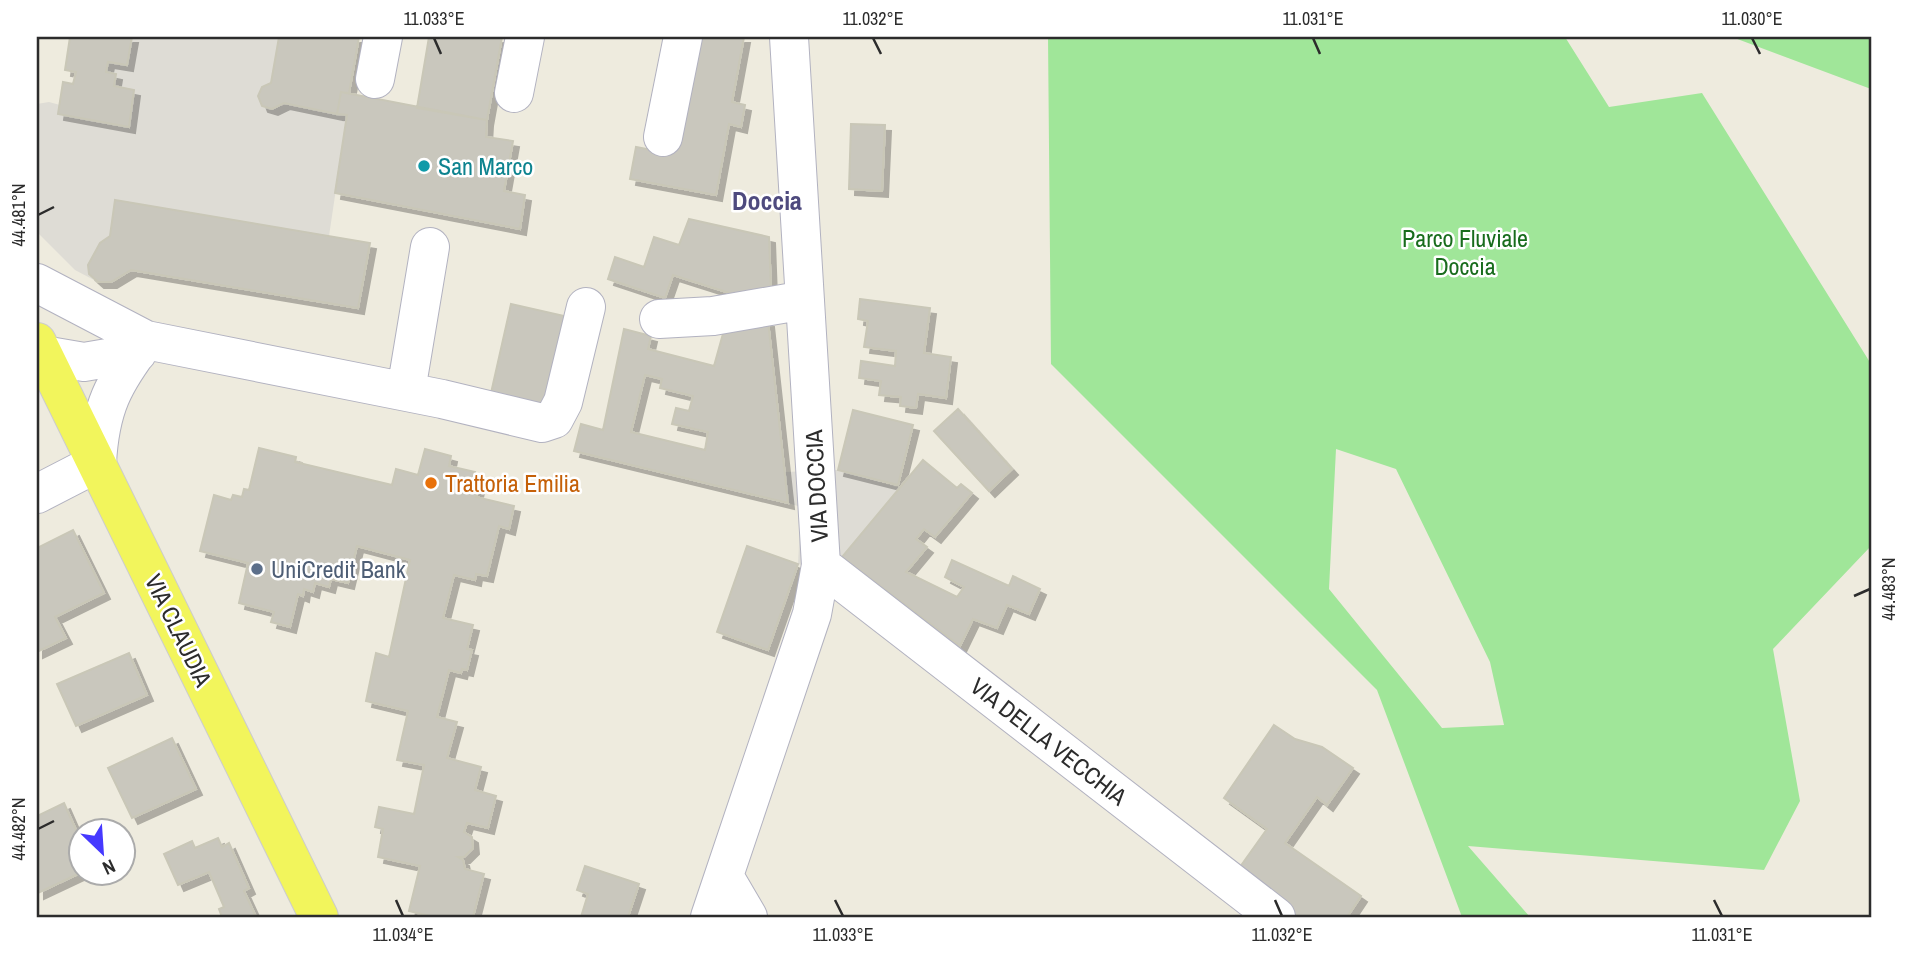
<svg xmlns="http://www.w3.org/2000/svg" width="1908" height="954" font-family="'Archivo Narrow',sans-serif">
  <defs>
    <filter id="shadow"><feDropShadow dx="6" dy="6" stdDeviation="0" flood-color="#0004"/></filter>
  </defs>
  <rect width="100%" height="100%" fill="#eeebde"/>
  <path fill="#a0e699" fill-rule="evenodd" d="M1048,37h517l44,70 93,-14 169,271v182l-98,103 27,152 -36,69 -296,-24 62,71h-68l-85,-227 -326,-326zM1336,449l60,20 94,193 14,63 -62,3 -113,-139z
    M1732,37h139v52z"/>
  <path fill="#dedcd5" d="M132,37h147l-8,46 -9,4 -4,9 4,10 10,3 12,-6 63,12 -18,121 -213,-36 -6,36 -10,8 -12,21 6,15 -19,-10 -38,-38v-128l12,-2 11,3 -2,9 70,13 6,-37 -20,-4 2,-12 -10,-2 2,-10 19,3z
    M838,470l62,18 -66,87 -36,-11 3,-57 -13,-4 -3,-31z"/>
  <path fill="#c9c7bd" stroke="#c9c7b7" stroke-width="2" fill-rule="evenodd" filter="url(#shadow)" d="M70,37h62l-5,28 -19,-3 -2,10 10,2 -2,12 20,4 -5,37 -71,-13 5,-32 10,2 3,-12 -11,-2z
    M279,37h80l-10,56 -8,-1 -4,22 -53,-11 -12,6 -10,-3 -4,-10 4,-9 9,-4z
    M429,37h73l-15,83 -70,-12z
    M694,37h50l-12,65 13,3 -4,22 -12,-3 -13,71 -86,-16 6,-32 36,7z
    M341,92l146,28 -1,17 27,4 -9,50 21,4 -5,34 -185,-36 12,-78 -10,-1z
    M851,124l34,1 -3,66 -33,-2z
    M115,200l255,43 -12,65 -227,-38 -20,12h-13l-9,-8 -1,-9 12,-22 10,-7z
    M689,219l80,18 2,54 -29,6 -69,-22 -8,23 -57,-19 7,-22 29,10 10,-30 25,8z
    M860,299l70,9 -6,45 27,4 -5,41 -28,-4 -2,14 -16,-2 1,-9 -22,-2 2,-14 -22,-3 2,-17 34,5 1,-15 -32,-4 4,-26 -10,-2z
    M511,304l53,12 -12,52 -5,47 -58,-13z
    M768,321l20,182 -214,-52 7,-27 22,6 21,-101 27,7 -3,13 66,17 12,-43zM645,375l17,4 -2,9 33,8 -4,15 -13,-3 -4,16 36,8 -3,18 -74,-18z
    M958,409l54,60 -23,22 -55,-60z
    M853,410l60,15 -15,60 -60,-15z
    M259,448l37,9 -1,5 97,23 4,-16 22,6 7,-26 26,7 -2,10 26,6 -3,13 6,2 -2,10 38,9 -5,23 -10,-3 -12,50 -11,-2 -1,6 -21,-5 -11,43 30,7 -6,24 5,1 -5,20 -5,-1 -1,4 -12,-3 -12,47 20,5 -10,36 34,9 -6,23 21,6 -8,32 -21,-5 -3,9 8,5 1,11 -9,9h-6l5,3 2,9 19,5 -11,43h-39l-25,-6 11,-45 -42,-9 5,-28 -8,-2 4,-20 35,7 10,-49 -27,-5 11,-49 -42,-10 10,-48 13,4 21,-97 -53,-14 -9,37 -17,-4 -2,8 -14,-4 -2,9 -9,-3 -1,7 -5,-2 -8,33 -19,-5 3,-10 -35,-9 9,-40 -48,-12 14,-56 17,5 2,-5 9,2 2,-8 5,1z
    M923,460l34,28 4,-4 11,9 -37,44 -11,-8 -8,10 11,8 -21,25 51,25 7,-10 -19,-10 7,-17 57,26 4,-10 27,13 -11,25 -22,-9 -10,23 -24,-9 -13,27 -118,-89z
    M73,530l31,63 -49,24 11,21 -29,14v-104z
    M747,546l51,18 -30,86 -51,-18z
    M129,653l18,42 -71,31 -19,-42z
    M1274,725l21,14 27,8 31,21 -26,37 -10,-8 -32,46 76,53 -14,21h-50l-62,-43 32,-45 -43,-31z
    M172,738l24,51 -64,29 -24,-50z
    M64,803l16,36v34l-42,20 -1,-77z
    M218,838l4,9 7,-4 20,45 -5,3 12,26h-34l-3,-8 5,-2 -15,-35 -31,13 -14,-31 28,-13 3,7z
    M585,866l54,18 -11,33h-47l7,-23 -11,-4z"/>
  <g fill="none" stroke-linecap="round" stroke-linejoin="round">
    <g stroke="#b2b2c0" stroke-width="40">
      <path id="minor" d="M375,79l8,-42
        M514,93l11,-56
        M663,137l20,-100
        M37,283l109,57 296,59 100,24 12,-4 9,-17 23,-95
        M659,319l54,-3 92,-16
        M43,355l41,7 53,-9
        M406,391l24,-144
        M37,494l60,-31c3,-55 16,-80 49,-123
        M821,565l455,352
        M724,876l24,41
        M710,917l102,-303 9,-49 -32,-528"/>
    </g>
    <g stroke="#ccc" stroke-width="40">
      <path id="major" d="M37,342l282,575"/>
    </g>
    <use href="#minor" stroke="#fff" stroke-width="38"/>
    <use href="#major" stroke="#f2f55c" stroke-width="38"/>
  </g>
  <path fill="none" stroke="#2c2c2c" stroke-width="2.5" d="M434,38l7,16M873,38l8,16M1313,38l7,16M1752,38l8,16M38,215l16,-8M1854,596l16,-7M38,829l16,-8M396,900l7,16M835,900l8,16M1275,900l7,16M1714,900l8,16"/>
  <circle fill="#0f9aa8" stroke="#fff" stroke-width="2.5" cx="424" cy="166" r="7"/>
  <circle fill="#e8710a" stroke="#fff" stroke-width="2.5" cx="431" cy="483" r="7"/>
  <circle fill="#5c6f8a" stroke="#fff" stroke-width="2.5" cx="257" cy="569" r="7"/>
  <g text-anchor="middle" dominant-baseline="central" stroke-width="5" stroke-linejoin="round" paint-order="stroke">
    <g font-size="24" fill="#0d838f" stroke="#fff" text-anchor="start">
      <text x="438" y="166">San Marco</text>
    </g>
    <g font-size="24" fill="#186c1c" stroke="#fff">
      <text x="1465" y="238">Parco Fluviale<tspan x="1465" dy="28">Doccia</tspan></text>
    </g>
    <g font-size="24" fill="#c56008" stroke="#fff" text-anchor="start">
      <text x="445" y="483">Trattoria Emilia</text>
    </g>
    <g font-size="24" fill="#2c2c2c" stroke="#fff">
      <text transform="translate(816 486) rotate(-93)">VIA DOCCIA</text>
      <text transform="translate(179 630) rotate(64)">VIA CLAUDIA</text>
      <text transform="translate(1049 741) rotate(38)">VIA DELLA VECCHIA</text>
    </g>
    <g font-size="24" fill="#4e5e75" stroke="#fff" text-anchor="start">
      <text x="271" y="569">UniCredit Bank</text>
    </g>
    <g font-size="26" font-weight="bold" fill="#4e4a7e" stroke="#fff">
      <text x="767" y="200">Doccia</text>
    </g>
  </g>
  <rect width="1908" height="954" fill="none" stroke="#ffffff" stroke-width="77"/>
  <g transform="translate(102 852) rotate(155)"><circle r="33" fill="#ffffff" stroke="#ababab" stroke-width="2"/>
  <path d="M0-5L12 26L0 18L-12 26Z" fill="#4639ff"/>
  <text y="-10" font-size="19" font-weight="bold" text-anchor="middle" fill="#2c2c2c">N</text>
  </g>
  <rect x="38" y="38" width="1832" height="878" fill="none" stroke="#2c2c2c" stroke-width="2.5"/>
  <g font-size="18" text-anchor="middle" fill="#2c2c2c">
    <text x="434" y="25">11.033°E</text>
    <text x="873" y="25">11.032°E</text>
    <text x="1313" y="25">11.031°E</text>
    <text x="1752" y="25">11.030°E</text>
    <text transform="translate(19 215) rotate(-90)" y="6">44.481°N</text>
    <text transform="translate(1889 589) rotate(-90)" y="6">44.483°N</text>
    <text transform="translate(19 829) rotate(-90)" y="6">44.482°N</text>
    <text x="403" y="941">11.034°E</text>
    <text x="843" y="941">11.033°E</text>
    <text x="1282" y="941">11.032°E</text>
    <text x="1722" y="941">11.031°E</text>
  </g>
</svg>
